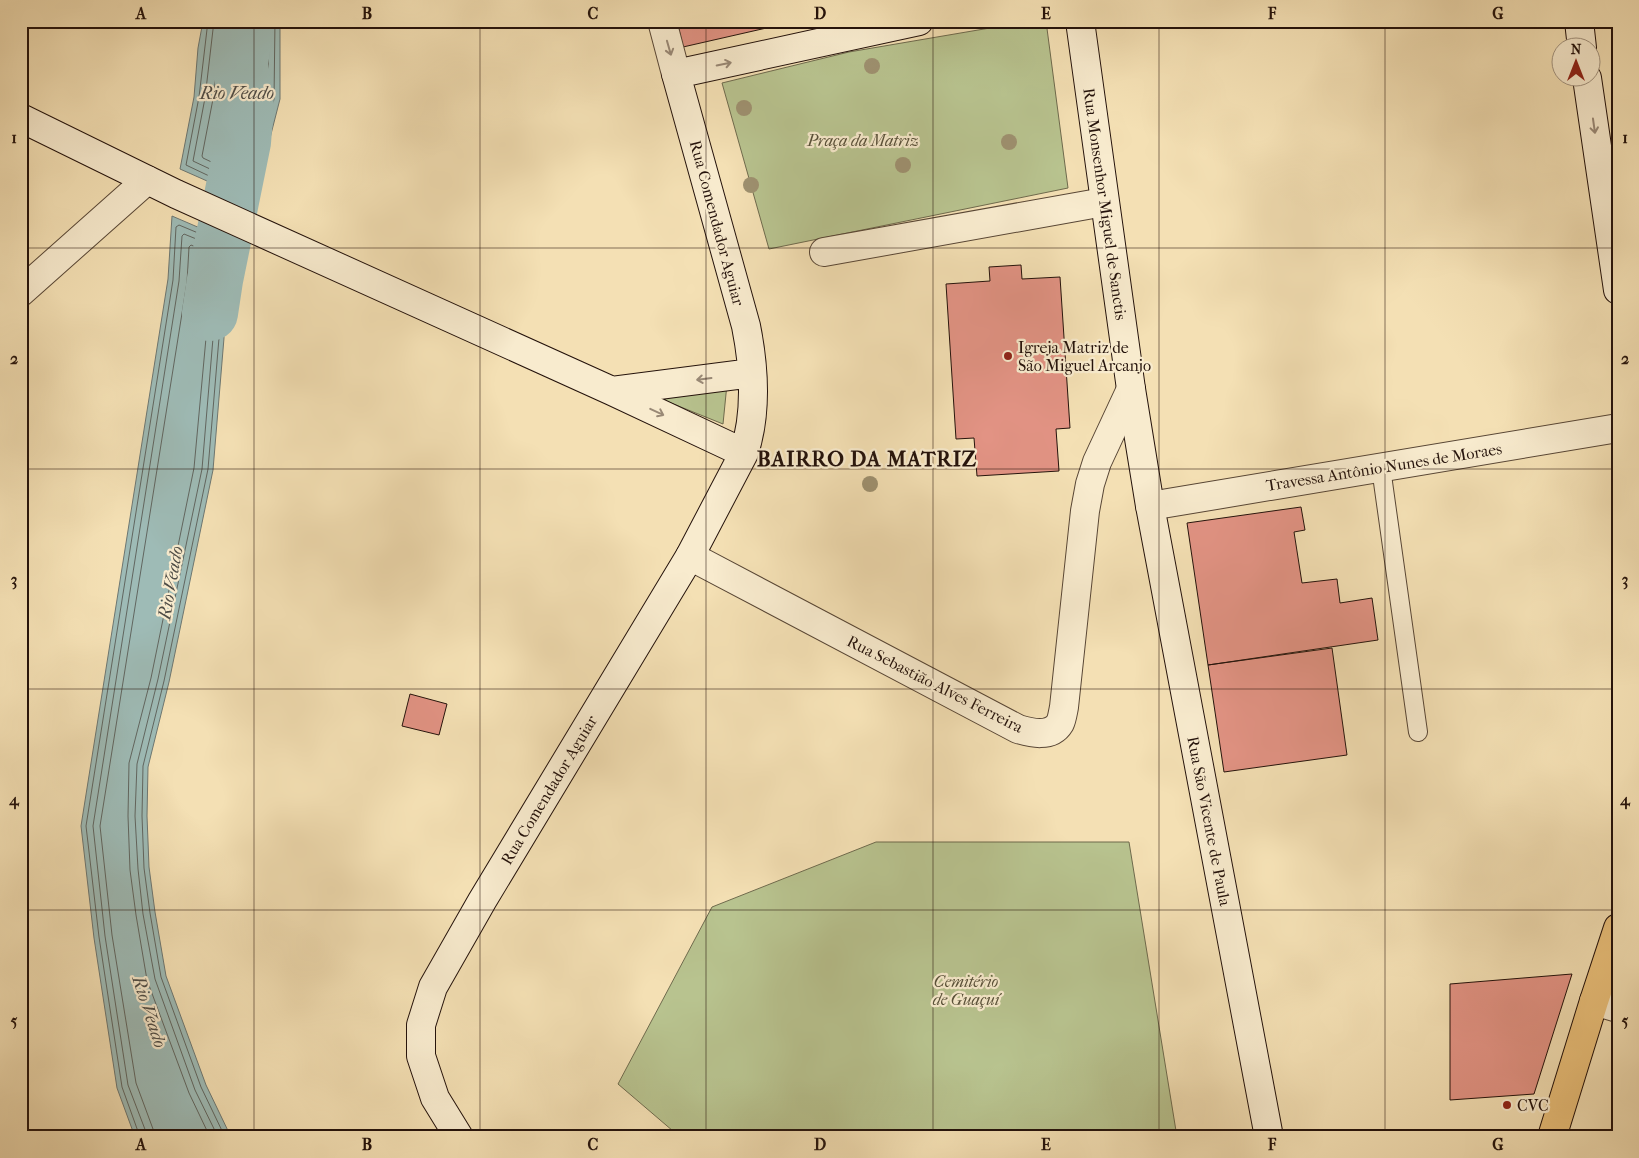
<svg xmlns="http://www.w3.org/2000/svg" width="1639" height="1158" font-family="'IM FELL French Canon',serif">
  <rect width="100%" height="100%" fill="#f4e0b4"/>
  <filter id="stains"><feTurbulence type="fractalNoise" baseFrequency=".004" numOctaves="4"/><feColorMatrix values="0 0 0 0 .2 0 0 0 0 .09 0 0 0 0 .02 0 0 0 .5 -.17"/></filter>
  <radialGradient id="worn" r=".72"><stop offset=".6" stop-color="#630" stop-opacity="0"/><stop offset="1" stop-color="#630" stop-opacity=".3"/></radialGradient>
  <path fill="#b8c38f" stroke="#6e6a4d" d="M1031,21h15l22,167 -299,61 -47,-166 127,-31z
    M727,384l-4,40 -62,-25z
    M876,842h253l48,295h-497l-62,-53 94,-177z"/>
  <path fill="#9ebbb6" stroke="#6d7772" d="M203,21h77v78l-10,39 -20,62 -70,-31 14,-72 4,-49z
    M172,216l72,31 -20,37v54l-11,132 -44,212 -21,85 -1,49 2,51 6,45 11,64 40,109 25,52h-96l-18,-49 -23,-150 -13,-112 87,-547z"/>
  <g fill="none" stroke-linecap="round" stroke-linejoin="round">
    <path stroke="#616660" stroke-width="1" d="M208,21l-9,76 -13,68 59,28 3,-2 17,-55 9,-37 1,-78
      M214,21l-9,77 -12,63 49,23 2,-2 15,-47 9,-37 1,-77
      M221,21l-8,78 -11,57 1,2 34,16 2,-2 22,-75v-76
      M140,1137l-18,-50 -23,-150 -13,-111 87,-546 3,-53 3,-2 55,23 2,3 -17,33v54l-11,131 -44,212 -21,85 -1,50 2,52 6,45 11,64 40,110 24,50
      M146,1137v-5l-18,-47 -23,-149 -12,-110 86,-545 3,-45 2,-2 42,17 1,3 -14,29v55l-11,131 -44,210 -21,85 -2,52 3,53 5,45 12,65 40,111 23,47
      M154,1137l-1,-8 -17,-46 -24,-148 -12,-109 87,-544 2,-35 2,-2 24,10 2,2 -12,25 1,56 -12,130 -43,210 -22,85 -1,53 2,54 6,45 11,65 42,113 21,44"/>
    <path stroke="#9ebbb6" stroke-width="56" d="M210,313l5,-33 28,-138 3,-37 -6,-41 6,-43"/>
  </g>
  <path fill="#e29384" stroke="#24120b" d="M677,21h106l1,3 -101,23z
    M1611,21h7v26l-4,1z
    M1021,265l1,14 38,-2 10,151 -14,1 3,42 -82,5 -3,-38 -18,1 -10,-155 44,-3 -1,-14z
    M1301,507l4,23 -11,2 8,51 35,-4 3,24 32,-5 6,42 -170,25 -21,-142z
    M1332,648l15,107 -123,17 -16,-107z
    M410,694l37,10 -8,31 -37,-9z
    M1572,974l-38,120 -84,6v-116z"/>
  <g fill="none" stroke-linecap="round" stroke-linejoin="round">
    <g stroke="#584635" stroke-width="20">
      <path id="lane" d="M1381,468l37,264"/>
    </g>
    <g stroke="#584635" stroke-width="30">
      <path id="street" d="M662,21l14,53
        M824,252l280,-50
        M21,292l126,-112
        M1150,506l468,-78
        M690,556l328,173c13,4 33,9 42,-6 2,-4 3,-11 4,-16l21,-196 5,-27 7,-22 34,-73
        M1594,1001l24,7"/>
    </g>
    <g stroke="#24120b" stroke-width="30">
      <path id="secondary" d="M1080,21l51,368 19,117 119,631
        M1579,21l3,27
        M1587,78l31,212
        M21,118l155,76 436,197 132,62
        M612,391l140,-18
        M459,1137l-24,-39 -14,-42v-31l12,-38 49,-86 208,-345 54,-103c13,-40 10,-87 2,-127l-70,-252 243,-53"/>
    </g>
    <g stroke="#24120b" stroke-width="30">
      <path id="highway" d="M1552,1137l42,-136 24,-73"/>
    </g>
    <use href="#lane" stroke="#f8ebce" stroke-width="18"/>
    <use href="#street" stroke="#f8ebce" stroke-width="28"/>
    <use href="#secondary" stroke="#f8ebce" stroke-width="28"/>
    <use href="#highway" stroke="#eac07a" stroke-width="28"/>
  </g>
  <g fill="#9e9170">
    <circle cx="872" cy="66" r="8"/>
    <circle cx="744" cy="108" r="8"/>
    <circle cx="1009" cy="142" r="8"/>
    <circle cx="903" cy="165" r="8"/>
    <circle cx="751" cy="185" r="8"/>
    <circle cx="870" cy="484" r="8"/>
  </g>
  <defs><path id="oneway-shaft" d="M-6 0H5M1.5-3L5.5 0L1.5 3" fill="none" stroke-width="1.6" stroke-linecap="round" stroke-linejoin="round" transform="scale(1.25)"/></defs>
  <g stroke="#998976">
    <use href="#oneway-shaft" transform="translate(669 48) rotate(74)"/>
    <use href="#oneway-shaft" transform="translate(724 64) rotate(-12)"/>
    <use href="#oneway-shaft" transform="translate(1594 126) rotate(82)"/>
    <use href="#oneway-shaft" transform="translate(704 379) rotate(173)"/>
    <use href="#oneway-shaft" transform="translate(657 412) rotate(25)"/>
  </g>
  <path fill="none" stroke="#24120b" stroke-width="1" stroke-opacity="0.55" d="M254,21v1116M480,21v1116M706,21v1116M933,21v1116M1159,21v1116M1385,21v1116M21,248h1597M21,469h1597M21,689h1597M21,910h1597"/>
  <g fill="#8f2418" stroke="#f8ebce" stroke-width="2">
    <circle cx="1008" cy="356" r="5"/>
    <circle cx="1507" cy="1105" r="5"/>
  </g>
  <g text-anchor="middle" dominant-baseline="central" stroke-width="4.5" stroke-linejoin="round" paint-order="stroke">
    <g font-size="16" font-style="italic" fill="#585039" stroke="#f8ebce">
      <text x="863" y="140">Praça da Matriz</text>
      <text x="966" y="981">Cemitério<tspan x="966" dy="18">de Guaçuí</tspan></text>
    </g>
    <g font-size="16" fill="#24120b" stroke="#f8ebce">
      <text transform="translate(1105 204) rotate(82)">Rua Monsenhor Miguel de Sanctis</text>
      <text transform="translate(717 223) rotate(75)">Rua Comendador Aguiar</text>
      <text transform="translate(1384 467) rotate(-9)">Travessa Antônio Nunes de Moraes</text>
      <text transform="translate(935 684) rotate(27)">Rua Sebastião Alves Ferreira</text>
      <text transform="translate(549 790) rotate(-59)">Rua Comendador Aguiar</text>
      <text transform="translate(1209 821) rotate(79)">Rua São Vicente de Paula</text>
    </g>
    <g font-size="16" fill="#24120b" stroke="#f8ebce" text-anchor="start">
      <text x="1018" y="347">Igreja Matriz de<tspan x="1018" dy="18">São Miguel Arcanjo</tspan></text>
      <text x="1517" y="1105">CVC</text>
    </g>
    <g font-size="18" font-style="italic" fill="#4f4d47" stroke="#f8ebce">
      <text x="237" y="93">Rio Veado</text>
      <text transform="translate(171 583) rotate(-80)">Rio Veado</text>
      <text transform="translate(149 1012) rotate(72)">Rio Veado</text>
    </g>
    <g font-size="21" font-weight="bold" letter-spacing="1" fill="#24120b" stroke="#f8ebce">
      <text x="867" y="459">BAIRRO DA MATRIZ</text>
    </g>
  </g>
  <rect width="1639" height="1158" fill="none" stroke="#f4e0b4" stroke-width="55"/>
  <g transform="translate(1576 62)"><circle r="24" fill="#f8ebce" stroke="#a39480"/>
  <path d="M0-4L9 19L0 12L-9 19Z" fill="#8f2418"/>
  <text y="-8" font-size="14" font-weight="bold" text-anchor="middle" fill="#24120b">N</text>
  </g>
  <rect x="28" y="28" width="1584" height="1102" fill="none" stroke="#24120b" stroke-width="2"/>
  <g font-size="16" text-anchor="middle" font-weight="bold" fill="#24120b">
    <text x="141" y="19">A</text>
    <text x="367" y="19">B</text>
    <text x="593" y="19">C</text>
    <text x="820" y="19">D</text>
    <text x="1046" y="19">E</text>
    <text x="1272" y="19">F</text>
    <text x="1498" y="19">G</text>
    <text x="14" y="143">1</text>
    <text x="1625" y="143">1</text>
    <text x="14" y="364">2</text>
    <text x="1625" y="364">2</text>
    <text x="14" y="585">3</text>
    <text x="1625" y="585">3</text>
    <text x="14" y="805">4</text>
    <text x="1625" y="805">4</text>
    <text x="14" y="1026">5</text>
    <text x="1625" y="1026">5</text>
    <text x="141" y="1150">A</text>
    <text x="367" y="1150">B</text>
    <text x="593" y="1150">C</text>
    <text x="820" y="1150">D</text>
    <text x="1046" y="1150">E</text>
    <text x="1272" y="1150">F</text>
    <text x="1498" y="1150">G</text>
  </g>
  <rect width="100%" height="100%" filter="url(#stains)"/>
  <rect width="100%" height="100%" fill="url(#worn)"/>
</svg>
